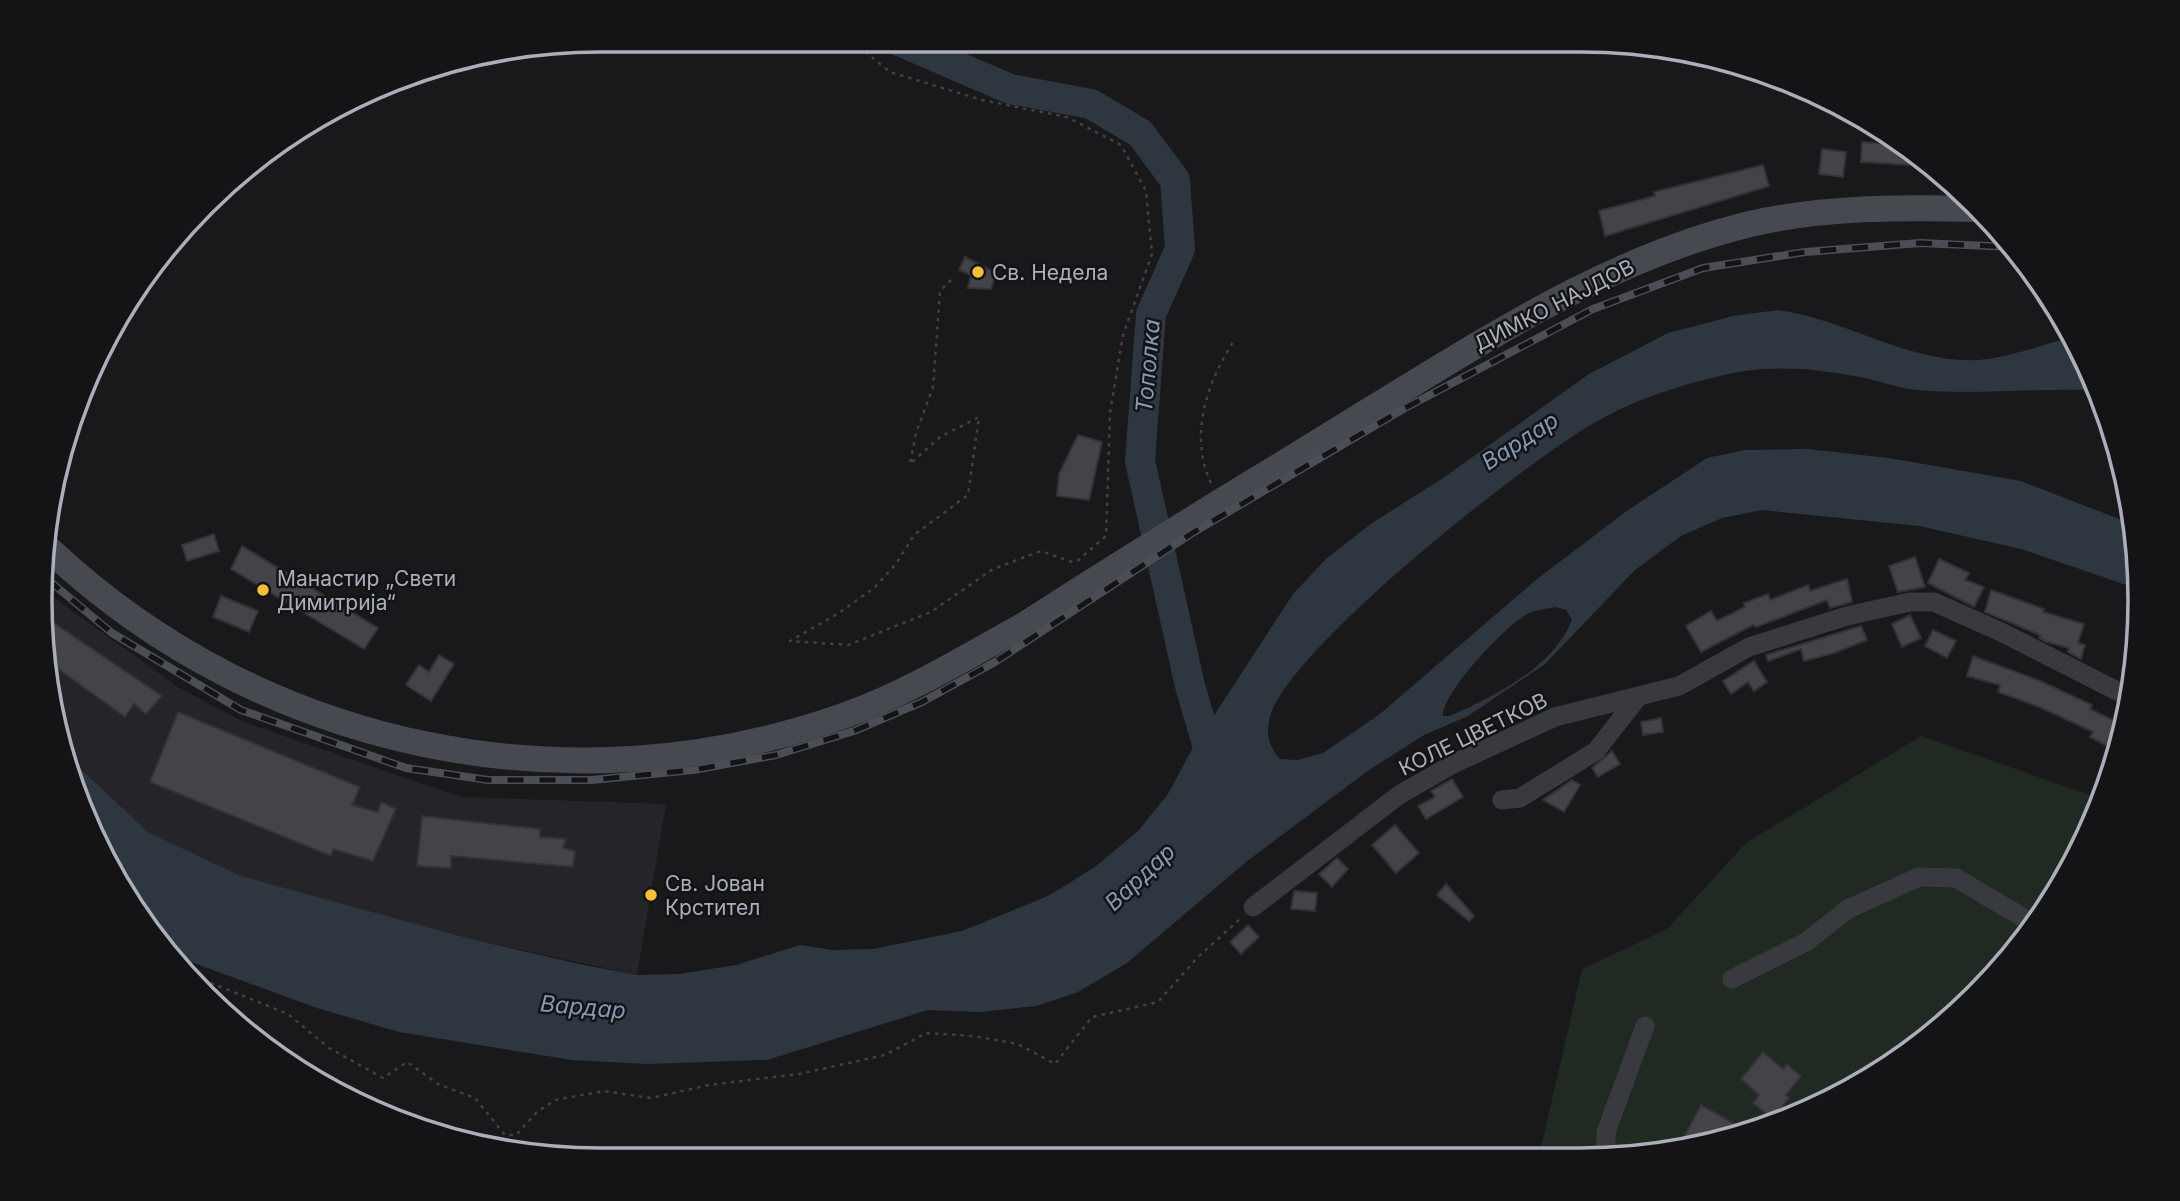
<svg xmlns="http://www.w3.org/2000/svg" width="2180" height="1201" font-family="Inter,sans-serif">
  <rect width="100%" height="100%" fill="#19181b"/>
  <path fill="#252428" d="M46,592l135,97 63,33 150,52 68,23 204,7 -29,171 -166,-36 -230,-63 -93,-44 -78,-73 -29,-121z"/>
  <path fill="#202922" d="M1921,736l181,63 -37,81 -65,90 -109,96 -131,65 -108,25h-113l43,-187 85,-40 79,-86z"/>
  <path fill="#2e373f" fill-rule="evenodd" d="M1778,310c69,9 140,59 210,49 28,-4 57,-15 84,-22l24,53c-60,-2 -120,5 -180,0 -19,-2 -38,-10 -57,-13 -38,-8 -83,-12 -121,-5 -45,9 -95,24 -135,46 -66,34 -323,236 -334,303 -3,16 1,26 11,38l18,1 25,-7 57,-39 157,-135 91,-69 79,-52 38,-8 62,-1 82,9 132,23 111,43 7,39 -1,26 -117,-40 -102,-23 -157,-16 -40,8 -41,18 -46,34 -90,94 -77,52 -44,19 -55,35 -123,92 -119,101 -49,29 -42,14 -57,6 -51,-2 -161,50 -120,4 -75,-4 -173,-28 -82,-24 -148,-54 -86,-139 -13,-56 78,73 93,44 230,63 108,25 58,11 42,-1 57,-9 64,-20 32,5 41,-1 89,-18 86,-35 47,-29 44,-37 29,-36 23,-43 102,-157 34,-36 45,-35 71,-45 146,-104 79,-41 65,-17zM1555,607l11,3 6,10c-19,48 -78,76 -122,96h-7c0,-25 63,-91 86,-103 7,-3 18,-4 26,-6z"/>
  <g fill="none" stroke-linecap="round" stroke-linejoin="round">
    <path stroke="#2e373f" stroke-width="30" d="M899,41l111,48 81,15 49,29 35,47 5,69 -29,65 -11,147 50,225 24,82"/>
  </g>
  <path fill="#434348" stroke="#333237" stroke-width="2" d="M1892,139l18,12 -1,14 -48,-3 1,-20 30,2z
    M1822,149l24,3 -3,25 -24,-3z
    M1763,165l6,21 -164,50 -6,-25 56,-15 -1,-4z
    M965,257l31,16 -5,16 -23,-1 3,-13 -12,-5z
    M1078,435l24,7 -13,58 -32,-4 2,-22z
    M214,534l5,17 -32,10 -5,-16z
    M242,546l136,82 -14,21 -133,-80z
    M1915,557l10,30 -27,5 -9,-26z
    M1939,559l30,14 -4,7 19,7 -10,20 -46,-24z
    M1847,579l5,23 -22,6 -3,-8 -71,27 -3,-2 -52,27 -15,-26 25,-15 6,10 28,-14 -1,-4 24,-9 2,6 38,-15 2,6z
    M1991,590l53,19 -1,3 41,12 -6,19 7,2 -4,14 -13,-7 1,-4 -22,-6 -8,-4 1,-3 -55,-23z
    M221,596l37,15 -9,21 -36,-15z
    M1910,615l11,23 -19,9 -10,-23z
    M54,623l108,73 -16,18 -12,-10 -9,13 -78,-56 -5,-22z
    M1861,626l6,14 -33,13 -30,8 -3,-12 -33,12 -2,-6z
    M1933,630l23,11 -9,17 -22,-12z
    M439,655l15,9 -23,37 -25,-16 13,-20 10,7z
    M1973,656l67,25 52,24 -2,4 33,16 -6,26 -27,-14 3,-5 -51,-24 -44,-16 2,-7 -33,-9z
    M1754,661l13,21 -13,9 -6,-9 -17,12 -8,-13z
    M178,712l182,75 -8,18 26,7 3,-10 15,7 -23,52 -40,-12 -2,7 -181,-74z
    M1661,718l2,14 -20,3 -2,-13z
    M1612,751l8,13 -22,13 -6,-9z
    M1452,779l11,18 -37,22 -8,-13 17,-9 -4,-6z
    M1572,780l8,5 -16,27 -21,-12z
    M422,816l118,13v8l26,2 -3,9 12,3 -2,16 -122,-11v12l-34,-2z
    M1395,825l24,28 -23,20 -24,-28z
    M1337,858l11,11 -16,18 -13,-13z
    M1446,884l28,32 -5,5 -32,-26z
    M1294,891l23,2 -2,18 -24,-2z
    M1248,925l11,12 -18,17 -11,-12z
    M1763,1052l20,17 4,-5 14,12 -15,19 3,3 -16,21 -20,-16 6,-8 -18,-16z
    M1701,1105l51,28 -76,18z"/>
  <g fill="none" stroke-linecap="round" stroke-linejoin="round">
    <path stroke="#3f4147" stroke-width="2.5" stroke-dasharray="3.5 5" stroke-linecap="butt" d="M852,41l38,31 92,28 85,17 54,28 25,46 6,63 -29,81 -13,78 -4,123 -31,27
      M951,280l-11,11 -7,96 -17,46 -6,31 30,-27 39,-20 -11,78 -54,40 -18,29 -22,24 -35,25 -49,28 58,4 83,-33 62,-43 48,-18 34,12v2
      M1211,483c-23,-48 -3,-103 24,-144
      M179,970l109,44 41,34 54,30 24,-16 31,22 37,14 30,37h11l21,-23 18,-12 49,-9 47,7 58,-13 90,-11 86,-19 41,-22 48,3 44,8 37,20 37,-47 66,-15 40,-45 42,-38"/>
    <path stroke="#393a40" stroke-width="19" d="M1502,800l18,-2 76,-47 42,-54
      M1253,907l146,-112 54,-31 102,-47 124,-31 70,-39 98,-31 63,-14h24l67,30 128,65
      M1732,979l74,-37 42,-33 71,-32 37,1 78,46
      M1606,1156v-24l39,-106"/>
    <path stroke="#474950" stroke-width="26" d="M50,550c213,200 522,263 796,165 64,-23 122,-59 180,-91 110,-72 223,-139 334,-208 124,-75 246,-157 390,-192 73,-17 152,-17 227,-15"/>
    <g stroke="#4c4e55" stroke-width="8">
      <path id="rail" d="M47,579l65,54 129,77 165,58 82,12h104l101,-10 83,-15 78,-24 68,-29 73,-40 199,-130 211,-124 188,-99 110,-41 102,-16 115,-9 92,4"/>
    </g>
    <use href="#rail" stroke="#141316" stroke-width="5" stroke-dasharray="16" stroke-linecap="butt"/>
  </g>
  <g fill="#f4bf37" stroke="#141316" stroke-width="2.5">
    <circle cx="978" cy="272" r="7"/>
    <circle cx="263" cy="590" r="7"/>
    <circle cx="651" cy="895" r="7"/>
  </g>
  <g text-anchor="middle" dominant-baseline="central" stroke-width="5" stroke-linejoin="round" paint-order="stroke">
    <g font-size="21" fill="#abafba" stroke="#141316" text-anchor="start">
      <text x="992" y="272">Св. Недела</text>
      <text x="277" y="578">Манастир „Свети<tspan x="277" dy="24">Димитрија“</tspan></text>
      <text x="665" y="883">Св. Јован<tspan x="665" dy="24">Крстител</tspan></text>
    </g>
    <g font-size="21" fill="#abafba" stroke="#141316">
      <text transform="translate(1554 305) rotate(-27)">ДИМКО НАЈДОВ</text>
      <text transform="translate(1473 734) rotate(-26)">КОЛЕ ЦВЕТКОВ</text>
    </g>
    <g font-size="23" font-style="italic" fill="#829ab5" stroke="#141316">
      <text transform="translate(1148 366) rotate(-85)">Тополка</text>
      <text transform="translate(1520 441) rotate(-33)">Вардар</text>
      <text transform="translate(1140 877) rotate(-43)">Вардар</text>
      <text transform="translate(583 1007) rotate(5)">Вардар</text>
    </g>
  </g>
  <path d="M0 0H2180V1201H0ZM600 52H1580A548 548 0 0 1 2128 600V600A548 548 0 0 1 1580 1148H600A548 548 0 0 1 52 600V600A548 548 0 0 1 600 52Z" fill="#141316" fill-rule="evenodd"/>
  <path fill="none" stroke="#abafba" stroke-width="3.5" d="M600 52H1580A548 548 0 0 1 2128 600V600A548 548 0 0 1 1580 1148H600A548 548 0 0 1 52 600V600A548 548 0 0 1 600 52Z"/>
</svg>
